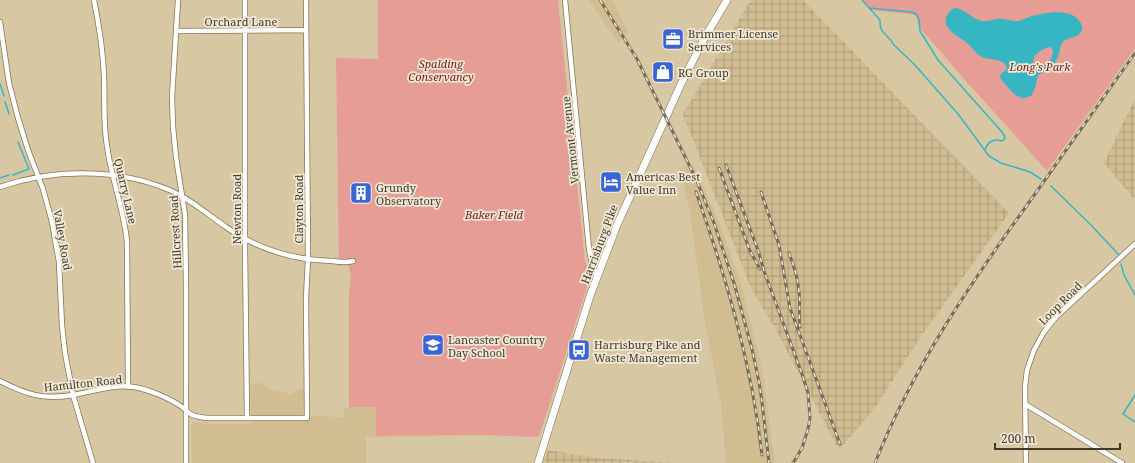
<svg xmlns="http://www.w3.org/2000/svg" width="1135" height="463" font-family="'Noto Serif',serif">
  <defs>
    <pattern id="industrial-grid" width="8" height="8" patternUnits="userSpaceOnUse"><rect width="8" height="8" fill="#d2bd92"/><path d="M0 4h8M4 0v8" fill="none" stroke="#ac9b77"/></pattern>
  </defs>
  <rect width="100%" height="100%" fill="#d8c7a3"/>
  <path fill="#d2bd92" d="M589,0h24l15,33 -10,10z
    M693,164l26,58 22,62 21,84 13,95h-49l-5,-59 -17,-87 -14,-106 -10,-42z
    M349,292l129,143 -112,2v26h-174l-1,-38 3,-3h3l13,2h41l-1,-40 10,-1 14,8 9,1 6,2 15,-6v25l6,3 34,1v-9h5z"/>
  <path fill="url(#industrial-grid)" d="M751,0h52l206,213 -87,122 -48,74 -35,41 -64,-122 -24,-40 -68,-174z
    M1135,99v101l-31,-37z
    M548,450l48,8 82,5h-134z"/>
  <path fill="#e69d96" d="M378,0h180l27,261 6,14 -52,162 -61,-2 -102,1v-29h-27v-115c2,-10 3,-17 -1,-27l-9,1 -3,-208 42,1z
    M861,0h274v48l-88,123 -82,-91 -46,-53 -3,-12 -46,-5z"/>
  <path fill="#36b6c2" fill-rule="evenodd" d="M954,8c11,0 17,11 28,13 6,1 14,-3 21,-2 5,0 10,3 15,2 3,0 8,-3 11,-4 15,-4 41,-10 51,5 3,4 3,8 0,11 -5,6 -11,4 -16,8 -3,2 -3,5 -4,8 -3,15 -9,20 -22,26l-3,13 -4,8c-3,1 -6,2 -9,2 -7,-1 -19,-15 -22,-21l1,-3 6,-5c-1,-12 -19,-8 -27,-13 -5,-3 -8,-9 -13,-13 -7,-6 -24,-13 -21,-25 2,-5 4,-7 8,-10zM1051,47l2,4c-1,10 -6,15 -16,18 -11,-10 4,-21 14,-22z"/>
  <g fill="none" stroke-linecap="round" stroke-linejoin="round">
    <path stroke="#36b6c2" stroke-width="1.5" d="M862,0l18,20c-1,15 9,14 14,25l20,19 44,50 31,42 12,7 29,9 11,7
      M870,8l41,4 5,2 3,5 1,12 18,29 64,72 3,5 -1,3 -3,1c-8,-3 -14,2 -16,9
      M0,84l4,12
      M5,102l4,12
      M13,175l16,-6 -11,-27
      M0,178l9,-3
      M1051,186l40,39 28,30
      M1121,264l3,11 11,20
      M1135,395l-12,19 12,8"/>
    <g stroke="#857554" stroke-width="6">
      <path id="street" d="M94,0c5,25 9,51 10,76 1,23 -1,47 3,70 4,32 17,63 20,96l1,145
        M178,0l-6,97 1,30 3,30 9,58 1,71v177
        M245,0v248l2,170
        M565,0l24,249 3,15 5,12
        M0,22l9,61 9,35 10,32 15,39 9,33 7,40 3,64 3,27 8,42 20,68
        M176,31l130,-1
        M0,187c53,-18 115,-19 167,2 22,9 40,25 59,38 31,22 68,33 106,34 7,1 14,2 21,0
        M0,381c27,14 43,19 74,14 20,-4 40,-11 60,-8 16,3 35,11 48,20 3,2 5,4 7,6 5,4 12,4 18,5h100l-1,-120 2,-39 -2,-259
        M1025,404l97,59
        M1026,463l-1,-76 2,-17 7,-20 10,-18 12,-15 79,-73"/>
    </g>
    <g stroke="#857554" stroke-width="8">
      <path id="primary" d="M538,463l52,-167 27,-71 64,-141 24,-47 22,-37"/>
    </g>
    <use href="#street" stroke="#fff" stroke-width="4.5"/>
    <use href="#primary" stroke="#fff" stroke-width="7"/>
    <g stroke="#786d57" stroke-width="3">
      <path id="rail" d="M600,0l37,59 59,120 18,44 20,60 18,66 7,33 3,20 7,61
        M726,165l32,85 6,21 38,103 6,19 2,25 -2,11 -6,19 -9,15
        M719,168l31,83 10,18
        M696,192c30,85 56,173 66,263
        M761,192l18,53 11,63 50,136
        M789,253c5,13 9,26 10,39 2,12 -1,24 1,35
        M875,463c38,-96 95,-179 155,-262 35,-50 70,-99 105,-148"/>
    </g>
    <use href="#rail" stroke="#f1e8d6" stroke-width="1.5" stroke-dasharray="4.5" stroke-linecap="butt"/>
  </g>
  <defs>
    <g id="office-square" transform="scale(1.15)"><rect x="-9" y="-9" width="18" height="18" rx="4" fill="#3a65d6" stroke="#f1e8d6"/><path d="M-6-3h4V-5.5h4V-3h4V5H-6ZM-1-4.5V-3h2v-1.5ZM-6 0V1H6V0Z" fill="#fff"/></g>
    <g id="shop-square" transform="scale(1.15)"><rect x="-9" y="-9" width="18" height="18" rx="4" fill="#3a65d6" stroke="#f1e8d6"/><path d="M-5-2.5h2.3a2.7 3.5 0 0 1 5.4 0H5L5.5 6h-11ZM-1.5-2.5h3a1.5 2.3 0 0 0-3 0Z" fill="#fff"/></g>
    <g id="hotel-square" transform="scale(1.15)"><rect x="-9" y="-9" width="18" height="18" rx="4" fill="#3a65d6" stroke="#f1e8d6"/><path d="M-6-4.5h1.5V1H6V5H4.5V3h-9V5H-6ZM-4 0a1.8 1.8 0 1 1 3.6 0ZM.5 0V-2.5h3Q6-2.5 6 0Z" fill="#fff"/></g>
    <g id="building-square" transform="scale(1.15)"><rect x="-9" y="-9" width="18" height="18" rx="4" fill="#3a65d6" stroke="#f1e8d6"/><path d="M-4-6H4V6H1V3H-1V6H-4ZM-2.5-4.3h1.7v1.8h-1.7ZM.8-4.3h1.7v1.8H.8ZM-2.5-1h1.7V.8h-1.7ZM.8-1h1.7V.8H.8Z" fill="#fff"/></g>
    <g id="school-square" transform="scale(1.15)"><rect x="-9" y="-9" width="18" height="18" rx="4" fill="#3a65d6" stroke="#f1e8d6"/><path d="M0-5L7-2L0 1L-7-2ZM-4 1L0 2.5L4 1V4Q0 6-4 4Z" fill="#fff"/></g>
    <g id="bus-square" transform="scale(1.15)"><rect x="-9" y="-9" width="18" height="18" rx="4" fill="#3a65d6" stroke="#f1e8d6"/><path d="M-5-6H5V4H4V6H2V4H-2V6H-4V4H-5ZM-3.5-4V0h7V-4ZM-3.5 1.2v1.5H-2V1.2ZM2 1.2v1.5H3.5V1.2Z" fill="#fff"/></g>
  </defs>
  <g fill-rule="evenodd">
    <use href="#office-square" x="673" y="39"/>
    <use href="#shop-square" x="663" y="72"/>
    <use href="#hotel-square" x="611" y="182"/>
    <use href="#building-square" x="361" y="193"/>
    <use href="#school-square" x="433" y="345"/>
    <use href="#bus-square" x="579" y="350"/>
  </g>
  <g text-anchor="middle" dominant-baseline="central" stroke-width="3.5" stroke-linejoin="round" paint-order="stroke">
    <g font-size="11" fill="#40392a" stroke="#f1e8d6">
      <text x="241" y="21">Orchard Lane</text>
      <text transform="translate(570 140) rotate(-96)">Vermont Avenue</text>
      <text transform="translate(126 191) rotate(77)">Quarry Lane</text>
      <text transform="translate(236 209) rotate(-90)">Newton Road</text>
      <text transform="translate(298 209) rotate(-90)">Clayton Road</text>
      <text transform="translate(175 232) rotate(-93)">Hillcrest Road</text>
      <text transform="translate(63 240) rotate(80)">Valley Road</text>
      <text transform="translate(599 244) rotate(-69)">Harrisburg Pike</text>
      <text transform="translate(1060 303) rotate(-45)">Loop Road</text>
      <text transform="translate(83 383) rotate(-6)">Hamilton Road</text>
    </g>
    <g font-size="11" fill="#40392a" stroke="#f1e8d6" text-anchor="start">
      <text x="688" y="33">Brimmer License<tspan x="688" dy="13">Services</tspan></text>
      <text x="678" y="72">RG Group</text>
      <text x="626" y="176">Americas Best<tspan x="626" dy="13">Value Inn</tspan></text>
      <text x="376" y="187">Grundy<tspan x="376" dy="13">Observatory</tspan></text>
      <text x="448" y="339">Lancaster Country<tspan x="448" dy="13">Day School</tspan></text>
      <text x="594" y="344">Harrisburg Pike and<tspan x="594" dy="13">Waste Management</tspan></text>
    </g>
    <g font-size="11" font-style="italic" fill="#781519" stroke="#f1e8d6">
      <text x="441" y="63">Spalding<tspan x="441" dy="13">Conservancy</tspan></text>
      <text x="1040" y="66">Long's Park</text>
      <text x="494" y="214">Baker Field</text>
    </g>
  </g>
  <path d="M995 443v6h125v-6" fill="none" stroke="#40392a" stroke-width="2"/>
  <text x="1001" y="443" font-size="12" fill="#40392a" stroke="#f1e8d6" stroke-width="3" paint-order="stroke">200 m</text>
</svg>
